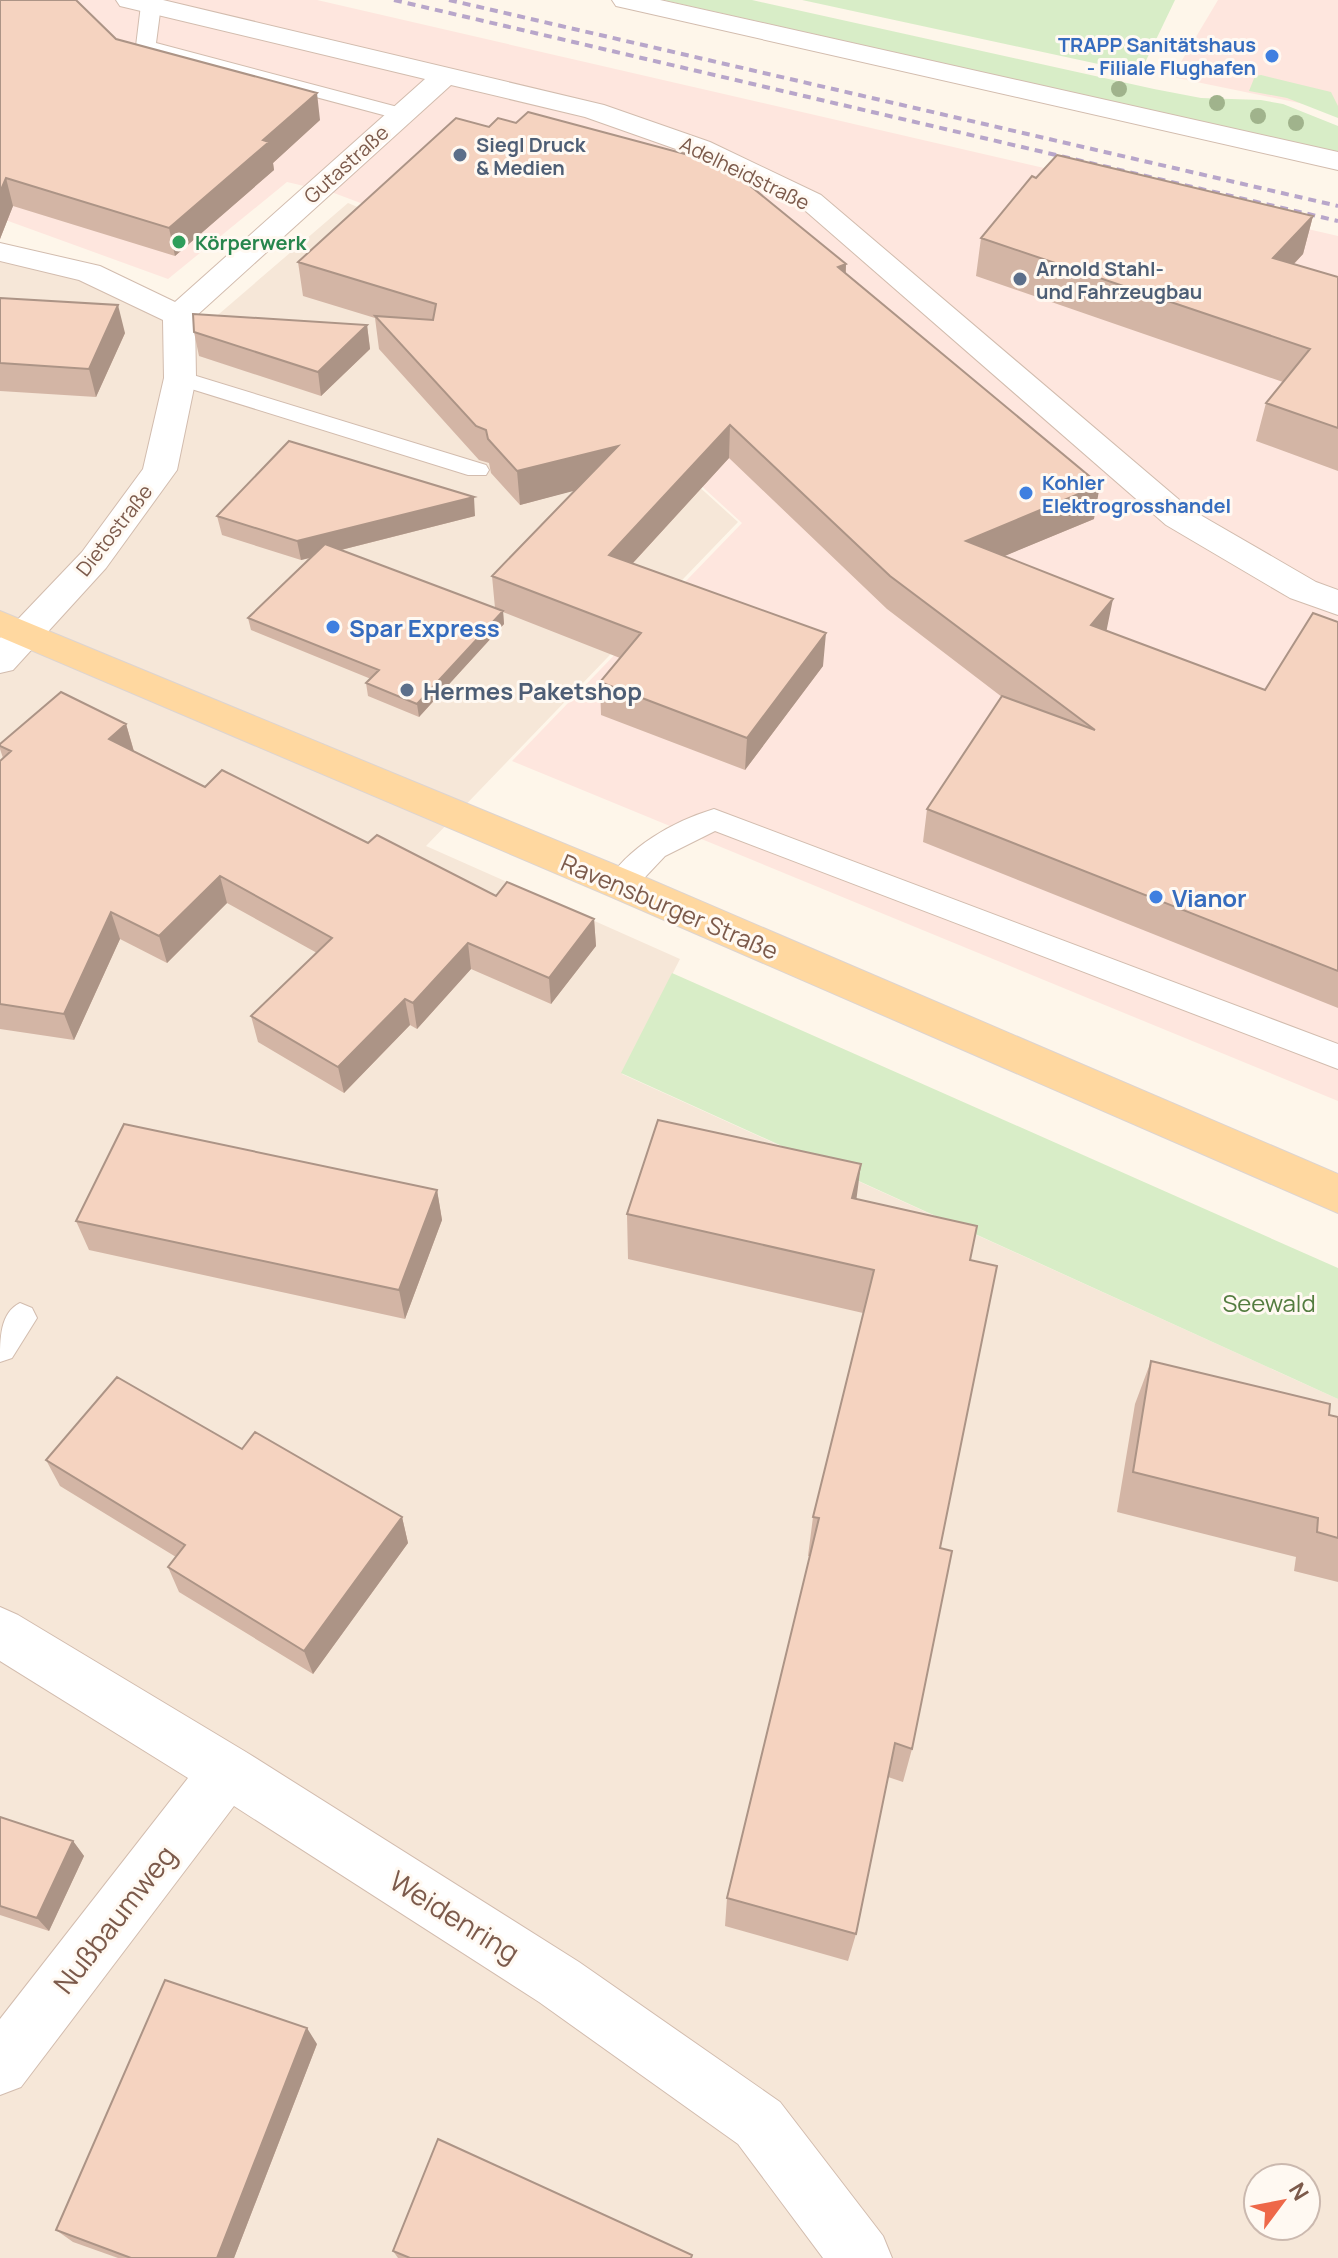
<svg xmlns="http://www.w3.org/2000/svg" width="1338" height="2258" font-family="Manrope,sans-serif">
  <rect width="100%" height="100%" fill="#fef6ea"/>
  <path fill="#f6e7d8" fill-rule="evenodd" d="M348,203l121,50 162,172 107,97 -312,324 254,113 -58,115 716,325v859h-1338v-2012l205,80zM1258,2178h48v48h-48z"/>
  <path fill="#fee6de" d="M0,0h317l1021,236v865l-826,-340 230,-238 -114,-104 -151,-172 -143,-54 -47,-11 -119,97 -168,-61z
    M1218,0h120v111l-166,-34z"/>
  <path fill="#d8edc7" d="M663,0h89l402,89 47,9 60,2 22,4 55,22v26z
    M802,0h373l-35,73z
    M1261,75l70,17 7,14v12l-51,-20 -38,-7 6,-15z
    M672,973l666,295v131l-717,-326z"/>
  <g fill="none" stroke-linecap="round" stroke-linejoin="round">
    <g stroke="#d2bcae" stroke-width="2">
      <path id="service" d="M154,0l7,5 -5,38 253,67 3,4 -10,6 -263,-70 -3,-4 5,-41 3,-4z
        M180,371l306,94 3,5 -3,5h-18l-296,-92 -4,-5 4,-5z
        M714,809l624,235v25l-623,-238 -50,25 -34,36 -10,3 -10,-3 -5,-8c21,-37 68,-63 108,-75z
        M20,1303l12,5 5,10 -25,40 -12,4c0,-24 0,-49 20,-59z"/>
    </g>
    <g stroke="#d2bcae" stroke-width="2">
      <path id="minor" d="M116,0h47l441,105 106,37 111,53 369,314 126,73 22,8v25l-48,-17 -124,-73 -365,-318 -111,-53 -105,-37 -134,-32 -256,232 1,61 -19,92 -71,98 -93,102 -13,3v-35l82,-86 61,-83 21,-91 -1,-58 -84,-40 -79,-19v-18l100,23 75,36 250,-223 -305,-73z
        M0,1607l18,8 228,137 333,210 201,140 103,134 9,22h-69l-85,-114 -199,-142 -305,-196 -213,281 -21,8v-76l188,-241 -188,-117z"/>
    </g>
    <g stroke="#d2bcae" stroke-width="2">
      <path id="tertiary" d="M612,0h48l678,152v18l-713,-162 -9,-2z"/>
    </g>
    <g stroke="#ddd4d0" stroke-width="2">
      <path id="primary" d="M0,611l635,262 703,301v39l-731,-318 -607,-258z"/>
    </g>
    <use href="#service" fill="#fff" fill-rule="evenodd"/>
    <use href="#minor" fill="#fff" fill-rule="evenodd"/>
    <use href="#tertiary" fill="#fff" fill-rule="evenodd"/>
    <use href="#primary" fill="#ffd8a0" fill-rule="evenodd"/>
    <path stroke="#b8a6ca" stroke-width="4" stroke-dasharray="8 6" stroke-linecap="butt" d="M394,0l944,221
      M449,0l889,206"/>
  </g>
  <g fill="#a0b38c">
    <circle cx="1119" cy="89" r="8"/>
    <circle cx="1217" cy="103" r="8"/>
    <circle cx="1258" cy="116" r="8"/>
    <circle cx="1296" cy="123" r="8"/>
  </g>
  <path fill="#d3b5a5" d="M0,0l116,39 204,81 -47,43 1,7 -99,86 -162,-50 -13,33z
    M516,123l199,39v4l131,98v10l248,245 -90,37 102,75 159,59 73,-68v386l-415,-166 4,-33 75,-112 -115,-88 -158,-151 -96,105 190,103 -78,104 -144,-55 -1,-33 20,-24 -117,-46 1,12 -85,93 -51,-21 -2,-13 5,-4 -120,-49 -3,-12 62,-60 -9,2 -79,-25 -5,-19h258l-134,34 154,58 -3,-32 83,-86 -55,15 -29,-32 -2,-10 -10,-3 -100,-111 -4,-31 -72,-22 -5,-34 191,-135z
    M1313,216l-10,38 -9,10 44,13v194l-82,-30 10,-38 17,-21 -307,-106 5,-38z
    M0,298l125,35 -29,64 -96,-6z
    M367,325l3,24 -49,47 -122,-40 -5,-24z
    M126,724l8,27 71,36 163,56 128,53 98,23 2,27 -45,58 -80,-35 -54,60 -7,-4 -66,68 -86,-51 -7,-26 66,-63 -90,-50 -60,60 -47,-24 -46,101 -74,-11v-268l3,-3 -3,-9v-5z
    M437,1190l5,30 -37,99 -316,-69 -13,-29z
    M856,1199l114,61 -30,288 -28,201 -9,33 -15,-5 -32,157 -8,27 -123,-35 2,-28 83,-342h-2l5,-39 50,-204 -235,-54 -1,-45z
    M1151,1361l187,56v165l-44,-11 2,-14 -179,-45 18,-108z
    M242,1449l160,68 6,26 -95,131 -134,-82 -11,-25 8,-10 -116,-71 -14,-26z
    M0,1817l73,24 11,15 -35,75 -49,-16z
    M317,2044l-83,214h-116l-45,-16 -17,-12z
    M393,2251l299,7h-294z"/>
  <path fill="#ac9486" d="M317,93l3,27 -47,43 1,7 -99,86 -6,-28 94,-88z
    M6,178l7,28 -13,33v-47z
    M1313,216l-10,38 -40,42 10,-38z
    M846,264l-2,34 -6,-31z
    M118,305l7,28 -29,64 -7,-28z
    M367,325l3,24 -49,47 -3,-24z
    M730,425l-1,33 -119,130 -1,-33z
    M618,446l1,33 -99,26 -3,-34z
    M1100,485l-6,34 -133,55 5,-33z
    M474,497l1,19 -174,44 -4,-19z
    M1113,599l-7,34 -15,-8z
    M503,611l1,13 -85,93 -2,-13z
    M826,633l-3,33 -78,104 2,-32z
    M126,724l8,28 -25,-13z
    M220,876l7,27 -60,60 -8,-27z
    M111,912l9,27 -46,101 -10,-26z
    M594,919l2,27 -45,58 -2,-26z
    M468,943l3,26 -54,60 -4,-26z
    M405,999l5,26 -66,68 -6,-26z
    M861,1164l-6,46 -3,-12z
    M437,1190l5,30 -37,99 -6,-29z
    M402,1517l6,26 -95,131 -9,-23z
    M73,1841l11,15 -35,75 -12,-13z
    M307,2028l10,16 -83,214h-17z"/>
  <path fill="#f5d3c0" stroke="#ac9486" stroke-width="2" d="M0,0h76l40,39 201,54 -54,47 6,2 -100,86 -163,-50 -6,14z
    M528,112l187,50 -4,4 21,5 114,93 -8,3 262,218 -134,56 147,58 -22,26 174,65 48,-77 25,9v349l-411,-162 75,-113 93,34 -205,-154 -160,-151 -121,130 217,78 -79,105 -147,-56 41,-49 -149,-57 126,-130 -101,25 -29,-32 -2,-9 -10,-4 -101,-110 58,4 3,-16 -138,-42 158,-144 33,9 9,-9 18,5z
    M1057,155l256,61 -40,42 65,19v151l-72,-25 44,-54 -329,-111 51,-62 4,2z
    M0,298l118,7 -29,64 -89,-6z
    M193,314l174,11 -49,47 -124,-40z
    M289,441l185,56 -177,44 -80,-25z
    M325,544l178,67 -86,93 -51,-21 13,-13 -131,-52z
    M61,692l65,32 -17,15 96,48 17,-17 146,73 9,-8 119,61 11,-14 87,37 -45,59 -81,-35 -55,60 -8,-4 -67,68 -87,-51 81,-78 -112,-62 -61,60 -48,-24 -47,102 -64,-10v-243l11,-10 -11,-5v-2z
    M658,1120l203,44 -9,34 125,28 -7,34 27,6 -57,282 12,3 -40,198 -17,-6 -39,191 -129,-36 92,-380 -6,-1 61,-247 -247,-56z
    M124,1124l313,66 -38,100 -323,-69z
    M1151,1361l179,43 -1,11 9,2v121l-21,-6 1,-14 -185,-46z
    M117,1377l125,72 13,-17 147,85 -98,134 -136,-84 17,-22 -139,-85z
    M0,1817l73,24 -36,77 -37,-12z
    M165,1980l142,48 -90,230h-86l-75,-28z
    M438,2139l254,116 -1,3h-281l-17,-7z"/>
  <g fill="#3f7fe0" stroke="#fff9f2" stroke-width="3">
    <circle cx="1272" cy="56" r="8"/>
    <circle cx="1026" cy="493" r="8"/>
    <circle cx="333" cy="627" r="8"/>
    <circle cx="1156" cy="897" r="8"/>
  </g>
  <g fill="#5c6f8a" stroke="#fff9f2" stroke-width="3">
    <circle cx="460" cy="155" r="8"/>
    <circle cx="1020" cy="279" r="8"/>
    <circle cx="407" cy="690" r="8"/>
  </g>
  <circle fill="#2e9e5b" stroke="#fff9f2" stroke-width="3" cx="179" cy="242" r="8"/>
  <g text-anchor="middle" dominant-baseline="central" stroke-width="6" stroke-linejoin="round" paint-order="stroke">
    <g font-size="20" font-weight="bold" fill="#366cbe" stroke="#fff9f2" text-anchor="end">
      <text x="1256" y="44">TRAPP Sanitätshaus<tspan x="1256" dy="23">- Filiale Flughafen</tspan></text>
      <text x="1042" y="482" text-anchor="start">Kohler<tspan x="1042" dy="23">Elektrogrosshandel</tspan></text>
    </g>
    <g font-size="20" font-weight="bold" fill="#4e5e75" stroke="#fff9f2" text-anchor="start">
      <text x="476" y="144">Siegl Druck<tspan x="476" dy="23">&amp; Medien</tspan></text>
      <text x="1036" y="268">Arnold Stahl-<tspan x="1036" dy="23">und Fahrzeugbau</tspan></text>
    </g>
    <g font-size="20" fill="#7c5a4b" stroke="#fff9f2">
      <text transform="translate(346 164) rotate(-42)">Gutastraße</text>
      <text transform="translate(745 173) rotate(26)">Adelheidstraße</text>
      <text transform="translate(114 530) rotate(-52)">Dietostraße</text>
    </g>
    <g font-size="20" font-weight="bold" fill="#27864d" stroke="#fff9f2" text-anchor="start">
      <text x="195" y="242">Körperwerk</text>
    </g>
    <g font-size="24" font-weight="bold" fill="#366cbe" stroke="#fff9f2" text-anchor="start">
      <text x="349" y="627">Spar Express</text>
      <text x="1172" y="897">Vianor</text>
    </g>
    <g font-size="24" font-weight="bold" fill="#4e5e75" stroke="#fff9f2" text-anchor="start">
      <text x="423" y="690">Hermes Paketshop</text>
    </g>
    <g font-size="24" fill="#7c5a4b" stroke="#fff9f2">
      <text transform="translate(670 906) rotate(23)">Ravensburger Straße</text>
    </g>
    <g font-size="24" fill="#537c3f" stroke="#fff9f2">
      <text x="1269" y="1302">Seewald</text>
    </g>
    <g font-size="28" fill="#7c5a4b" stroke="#fff9f2">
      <text transform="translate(455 1916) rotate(32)">Weidenring</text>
      <text transform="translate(114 1919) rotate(-52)">Nußbaumweg</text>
    </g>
  </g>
  <g transform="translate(1282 2202) rotate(58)"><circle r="38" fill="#fff9f2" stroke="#cbb9af" stroke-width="2"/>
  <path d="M0-6L14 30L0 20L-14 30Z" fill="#ee6849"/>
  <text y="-12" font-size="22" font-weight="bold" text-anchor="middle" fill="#7c5a4b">N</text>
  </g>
</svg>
